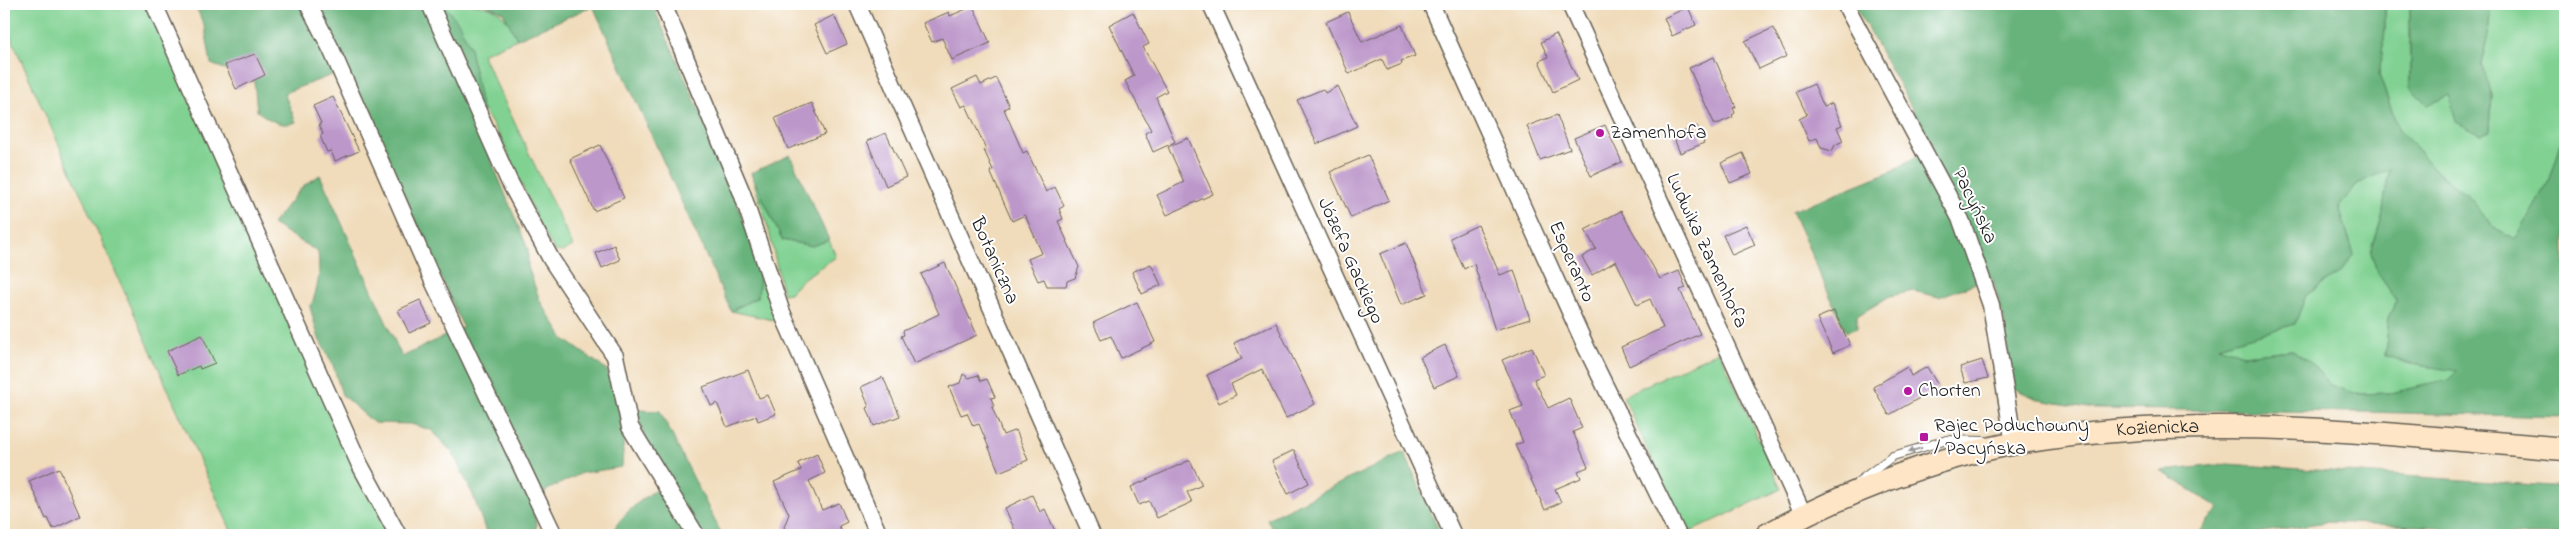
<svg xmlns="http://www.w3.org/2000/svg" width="2569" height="539" font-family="'Indie Flower',sans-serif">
  <rect width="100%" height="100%" fill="#fff"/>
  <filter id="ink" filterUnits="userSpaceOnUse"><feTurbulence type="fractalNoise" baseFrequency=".02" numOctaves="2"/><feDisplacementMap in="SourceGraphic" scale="10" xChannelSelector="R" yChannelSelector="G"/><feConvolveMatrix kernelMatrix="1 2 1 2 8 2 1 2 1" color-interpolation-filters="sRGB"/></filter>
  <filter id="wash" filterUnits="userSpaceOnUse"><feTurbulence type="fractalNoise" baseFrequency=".0096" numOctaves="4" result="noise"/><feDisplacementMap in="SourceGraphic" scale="20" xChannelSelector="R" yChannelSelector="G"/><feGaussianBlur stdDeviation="1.12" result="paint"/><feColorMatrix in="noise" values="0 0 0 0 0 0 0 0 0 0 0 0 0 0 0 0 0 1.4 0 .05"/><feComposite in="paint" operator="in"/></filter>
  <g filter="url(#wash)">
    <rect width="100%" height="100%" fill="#f0dbba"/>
    <path fill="#80d192" stroke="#4e7657" d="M4,4h144l243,531h-158l-229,-513z
      M443,4c37,0 59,-4 74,35l-35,15 91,192 -11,6 -7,-1 -13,-21 -41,-92 -21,-33 -5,-25z
      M2385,4h25v84l39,7 32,40 9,-5 2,-35 -11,-31 7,-29 3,-31h74v128l-15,47 -34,61 -21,-12 -26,-31 -31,-24 -40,-45 -19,-53 6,-45z
      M2389,168l-7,49 -11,35 6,20 20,29 -8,17 -4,36 25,10 48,6 -10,10 -57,13 -34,1 -27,-9 -21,-24 -18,-11 -48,5 -26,-9 78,-22 11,-29 33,-22 15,-18 -15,-49 18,-22z
      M751,173l31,67 30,6 17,-6 7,17 -32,21 -14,15 -7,1 -14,-63z
      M760,271l18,50 -47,-10 27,-14z
      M1719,351l62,138 -95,45 -63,-138z"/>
    <path fill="#68b37c" stroke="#42684c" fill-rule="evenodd" d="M195,4h248l16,19 11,24 21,113 37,89v18l12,34 24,38 42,30 12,27 6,39 -2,32 -40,6 -35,17 -14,20 4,15 -4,10h-46l-14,-40 -21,-43 -21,-22 -20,-6 -37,-1 -32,-28 -9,-30 -14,-26 -9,-32c9,-18 10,-35 8,-55l-46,-28 31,-38 17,-11 82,182 61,-30 -114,-254 -17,2 -48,18 12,29c-15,6 -26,-2 -39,-11l-3,-31 -43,-16 -6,-36z
      M485,4h167l69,155 24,66 15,46 -2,26 -27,14 -138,-305 -76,33 -14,-27z
      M1854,4h531v26l-6,45 19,53 40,45 31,24 26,31 21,11 34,-60 15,-47v285l-204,-5 -267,-3 -55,-9 -28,-13 -6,-64 -13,-46 -53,20 -26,-6 -23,5 -33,20v12l-11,4 -54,-121 102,-41 39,-24zM2389,169l-7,48 -11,35 6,20 20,29 -8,17 -4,37 25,9 47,7 -9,9 -56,13 -35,1 -27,-9 -21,-24 -18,-11 -48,5 -25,-9 77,-22 11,-29 33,-22 15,-18 -15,-49 18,-22z
      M2410,4h81l-3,31 -7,28 11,32 -2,36 -9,4 -25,-13 -7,-27 -21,10 -18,-17z
      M790,155l39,85 -17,6 -30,-6 -31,-67z
      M637,410l23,1 62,124h-111c11,-24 37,-40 58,-54l-25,-44z
      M1404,452l37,83h-166l-8,-16z
      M2228,464l337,23v48h-120l-6,-8 -113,-5 -69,11 1,2h-62l23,-27 -58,-37z"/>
    <g id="blocks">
      <path fill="#bc97ca" d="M973,6l17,37 -38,17 -10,-22 -10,4 -9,-19 26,-11 1,4z
        M1688,7l8,18 -24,11 -8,-18z
        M1133,12l16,32 -6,3 24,44 -11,6 19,45 -22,10 -8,-19 6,-3 -26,-49 9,-5 -25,-51z
        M1348,12l14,30 40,-17 13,31 -14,5 1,3 -15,6 -5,-11 -33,15 -23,-52z
        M834,15l13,29 -20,9 -13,-28z
        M1773,28l14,28 -28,13 -14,-28z
        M1556,34l22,46 -25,12 -14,-31 9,-4 -7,-15z
        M255,54l10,21 -29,14 -11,-24z
        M1714,57l22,50 -3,1 2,5 -3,2 1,2 -18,8 -26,-57z
        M977,77l4,8 15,-7 13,28 -5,3 19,44 4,-2 19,41 9,-5 9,19 -5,3 4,10 -5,2 21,46 -4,11 -8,3 -1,5h-19l-3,-7 -6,2 -10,-22 14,-6 -17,-38 -13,6 -22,-50 3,-1 -9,-20 2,-1 -20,-44 -5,2 -9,-18z
        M1814,84l10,23 8,-4 10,22 -5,2 6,14 -8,4 -3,6 -11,-3 -4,-10 -8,3 -10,-22 8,-4 -11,-23z
        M1338,86l19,40 -40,18 -20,-44 26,-11 2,4z
        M333,97l26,54 -24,10 -4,-10 -4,1 -7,-16 3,-2 -4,-10 2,-1 -8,-17z
        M812,103l13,31 -37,15 -13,-31z
        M1557,115l13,34 -30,11 -13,-34z
        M1605,125l17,37 -31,14 -17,-38z
        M1697,126l7,17 -24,10 -7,-17z
        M886,133l20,44 -20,9 -19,-45z
        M1188,138l25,56 -46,21 -10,-20 27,-13 -16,-35z
        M600,145l24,53 -30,13 -24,-52z
        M1743,153l9,21 -22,9 -9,-20z
        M1368,155l21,45 -38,18 -21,-46z
        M1621,211l39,68 19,-8 7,17 -6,2 20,44 -71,32 -8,-19 42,-19 -13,-29 -13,6 -21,-44 -24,14 -10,-18 14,-8 -11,-19z
        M1478,225l22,50 14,-5 16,49 -35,11 -21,-66 -10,5 -14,-31z
        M1746,225l9,20 -23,10 -9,-20z
        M1406,243l21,51 -26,11 -21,-51z
        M614,245l6,15 -18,8 -6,-15z
        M945,263l32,72 -63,29 -13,-28 3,-1 -1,-4 36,-17 -18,-40z
        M1151,264l10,21 -19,9 -10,-22z
        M420,300l11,23 -22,10 -11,-23z
        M1137,302l18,40 -34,16 -10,-22 -10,4 -8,-17z
        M1834,311l16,34 -17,8 -16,-35z
        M1276,323l39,81 -29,14 -24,-49 -31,15 5,11 -17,8 -12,-28 35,-16 -8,-16z
        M202,335l13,28 -15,6 -1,-3 -21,9 -11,-24z
        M1445,345l14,31 -25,11 -14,-30z
        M1532,347l12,28 -10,4 14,29 21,-10 13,30 -9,4 15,35 -10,4 3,7 -26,11 6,13 -16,8 -30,-65 8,-3 -13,-31 13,-5 -21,-46z
        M1982,360l6,18 -23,5 -5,-16z
        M1907,367l4,9 16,-9 12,20 -50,28 -16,-28z
        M748,370l11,28 9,-3 8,19 -18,7 -2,-5 -29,11 -10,-24 -6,3 -8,-19z
        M963,374l6,4 9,-3 3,6 6,-2 8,18 -4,1 3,8 -2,1 11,28 13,-5 12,30 -29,12 -20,-48 -6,2 -6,-13 -6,2 -12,-28 11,-4z
        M883,377l17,39 -26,10 -7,-18 2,-1 -8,-20z
        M1294,450l15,33 -21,11 -16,-33z
        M817,454l8,19 -16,8 13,29 17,-7 8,19 -8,4 4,9h-56l-3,-8 5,-13 -15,-32 27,-12 -3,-7z
        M1190,460l12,25 -15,7 5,10 -35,16 -8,-17 -10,4 -8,-18z
        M59,468l21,48 -27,13 -5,-11 -2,1 -17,-38z
        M1032,495l8,17 5,-3 12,26h-40l-12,-27z"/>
    </g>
  </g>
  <g filter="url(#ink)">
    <use href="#blocks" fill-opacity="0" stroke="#665f53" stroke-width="1"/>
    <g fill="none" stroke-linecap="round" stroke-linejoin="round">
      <g stroke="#665f53" stroke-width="10">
        <path id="service" d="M1858,482l35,-26 54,-16 38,1"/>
      </g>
      <g stroke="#665f53" stroke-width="19">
        <path id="minor" d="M154,4l205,459 39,72
          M308,4l23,45 102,232 121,254
          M430,4l79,177 42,78 64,97 15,71 66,108
          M663,4l79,189 39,117 98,225
          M857,4l235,531
          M1211,4l242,531
          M1431,4l155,343 92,188
          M1570,4l234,512
          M1845,4l116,216 30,85 23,139"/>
      </g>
      <g stroke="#665f53" stroke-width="25">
        <g id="secondary">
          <path id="s1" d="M1767,535c75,-41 165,-77 250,-92 181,-32 367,-9 548,6"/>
        </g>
      </g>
      <use href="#service" stroke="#fff" stroke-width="8"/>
      <use href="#minor" stroke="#fff" stroke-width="16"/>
      <use href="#secondary" stroke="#fde5c5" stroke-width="22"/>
    </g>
    <defs><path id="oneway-solid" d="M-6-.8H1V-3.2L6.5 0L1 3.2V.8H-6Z" transform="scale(1.25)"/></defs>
    <use fill="#999" href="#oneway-solid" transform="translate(1915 450) rotate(163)"/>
  </g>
  <g fill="#b5179e" stroke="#fff" stroke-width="2">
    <circle cx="1600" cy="133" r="5"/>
    <circle cx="1908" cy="391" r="5"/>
    <rect x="1919" y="432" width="10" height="10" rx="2.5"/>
  </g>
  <g text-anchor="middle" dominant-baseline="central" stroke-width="4" stroke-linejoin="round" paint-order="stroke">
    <g font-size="20" fill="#1c1c1c" stroke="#fff" text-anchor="start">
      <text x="1610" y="133">Zamenhofa</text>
      <text x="1918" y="391">Chorten</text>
      <text x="1934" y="426">Rajec Poduchowny<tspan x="1934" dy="23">/ Pacyńska</tspan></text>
    </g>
    <g font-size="20" fill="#1c1c1c" stroke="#fff">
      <text transform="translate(1974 206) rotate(65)">Pacyńska</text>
      <text transform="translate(1706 251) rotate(65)">Ludwika Zamenhofa</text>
      <text transform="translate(994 261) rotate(66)">Botaniczna</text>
      <text transform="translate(1350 261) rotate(66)">Józefa Gackiego</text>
      <text transform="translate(1571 262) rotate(66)">Esperanto</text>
      <text stroke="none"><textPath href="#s1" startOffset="409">Kozienicka</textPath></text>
    </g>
  </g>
  <rect width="2569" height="539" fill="none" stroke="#fff" stroke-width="20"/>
</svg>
